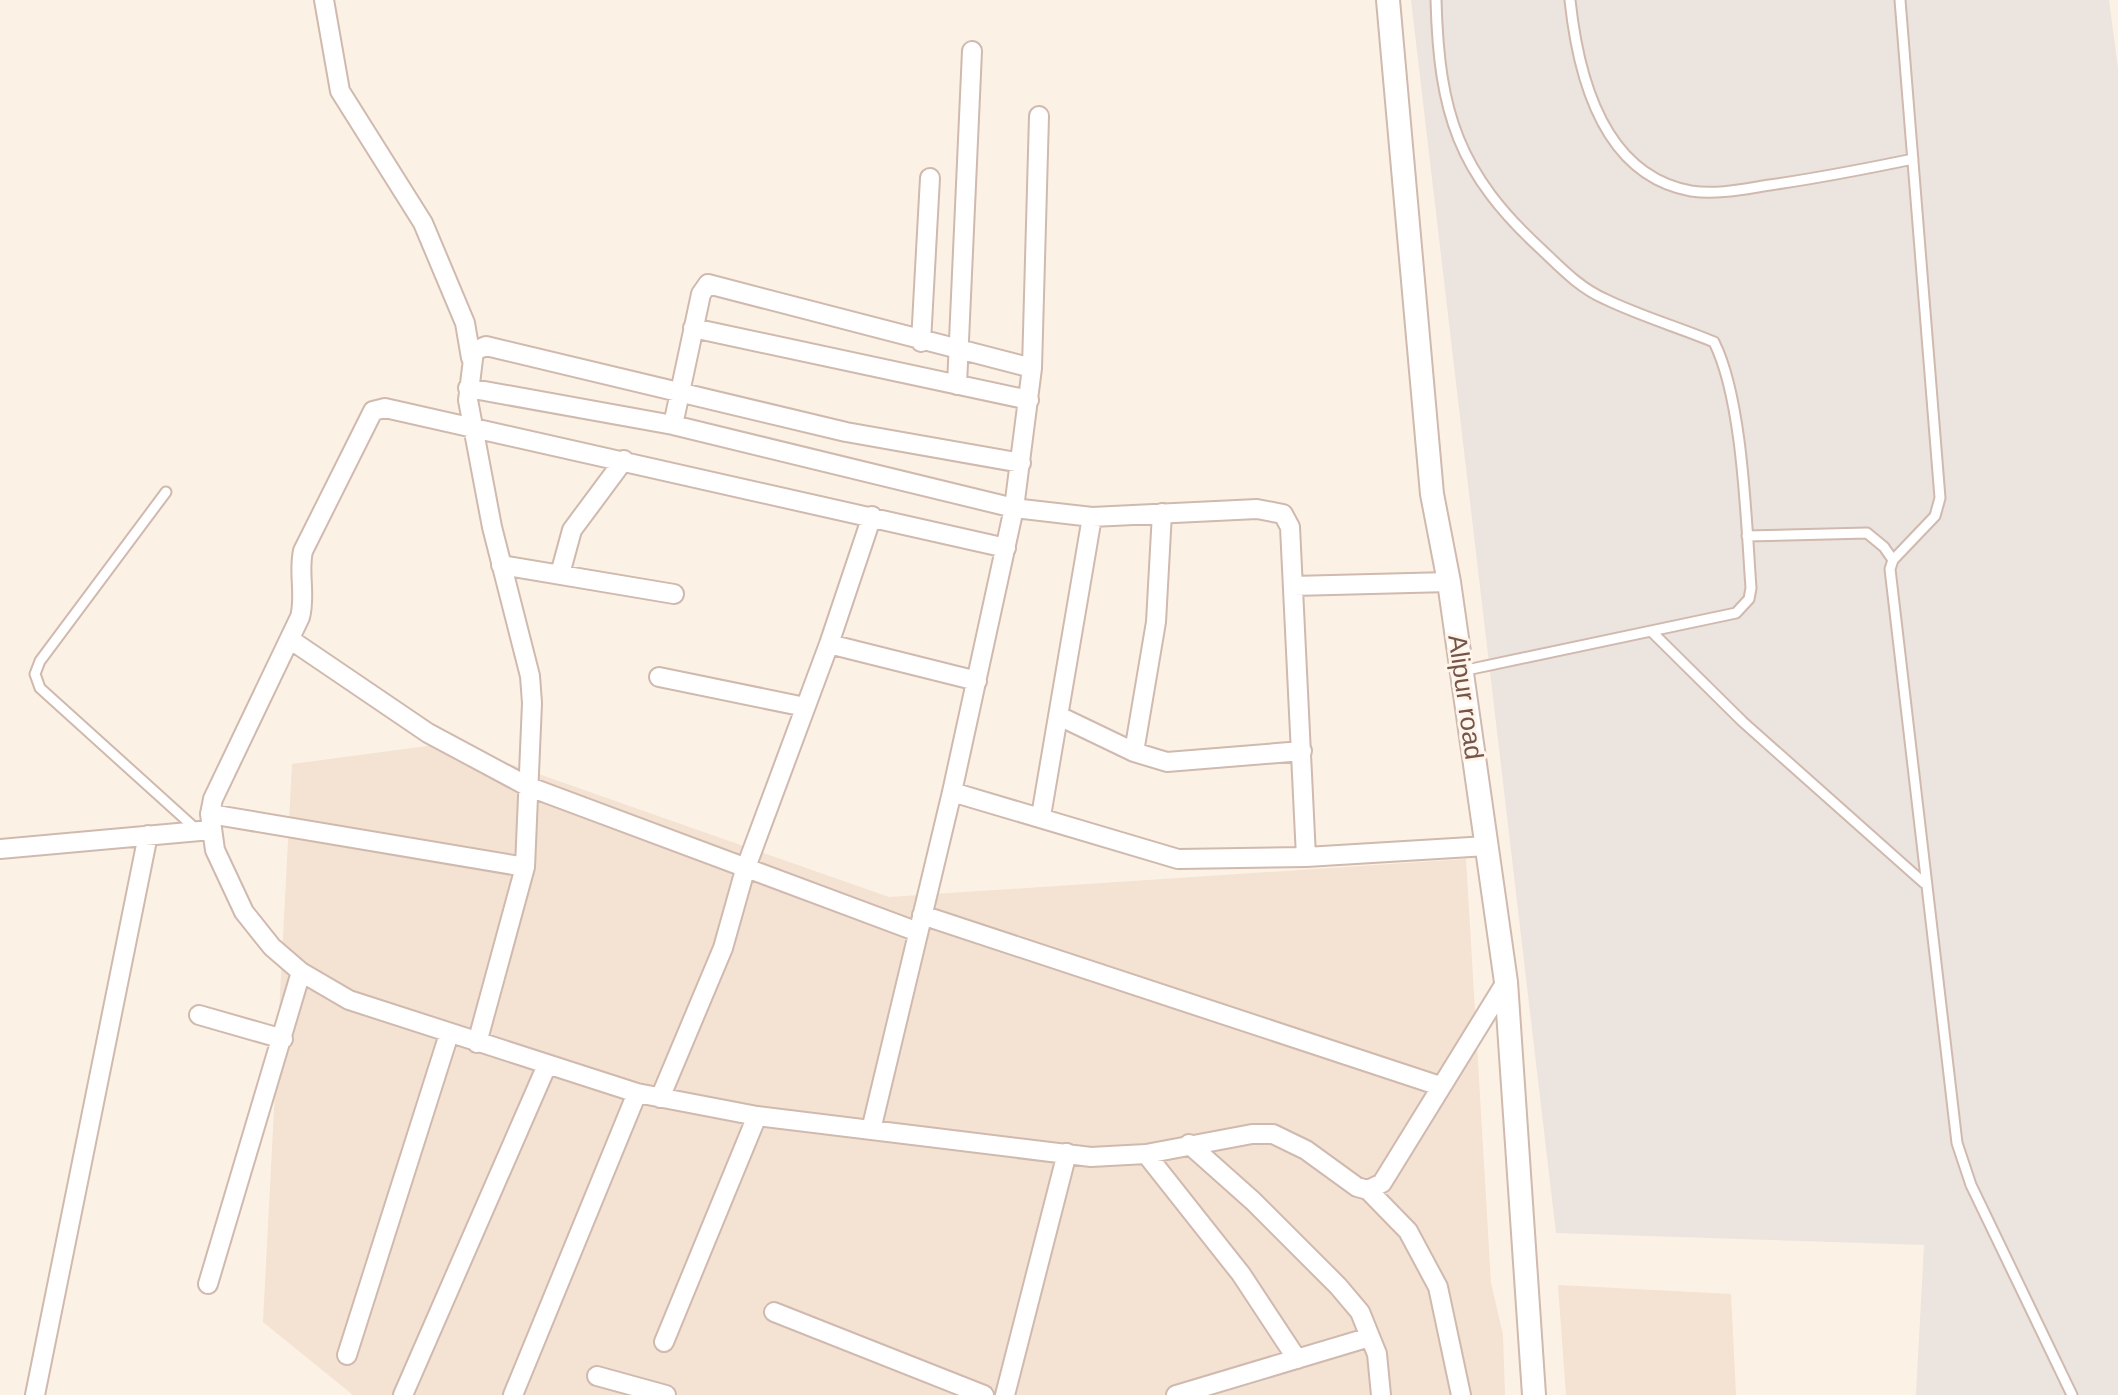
<svg xmlns="http://www.w3.org/2000/svg" width="2118" height="1395" font-family="Arial,sans-serif">
  <rect width="100%" height="100%" fill="#fcf1e5"/>
  <path fill="#f4e2d3" d="M450,743l439,154 577,-38 25,424 12,52 2,60h-1152l-90,-73 29,-558z
    M1558,1285l173,9 5,101h-170z"/>
  <path fill="#ece4df" d="M1411,0h698l9,69v1326h-202l8,-150 -368,-12z"/>
  <g fill="none" stroke-linecap="round" stroke-linejoin="round">
    <g stroke="#d0b9ae" stroke-width="13">
      <path id="service" d="M1436,0c3,113 22,173 106,250 20,19 38,38 63,49 35,17 73,28 109,43 29,58 32,179 37,246l-2,11 -13,14 -274,58
        M1570,0c8,76 33,175 121,191 26,4 53,-2 79,-6 48,-7 95,-16 143,-26
        M1900,0l40,498 -5,18 -42,44 -3,9 67,574 14,42 101,210
        M166,492l-126,169 -5,13 5,14 156,141
        M1747,536l120,-3 17,14 9,13
        M1653,633l90,89 181,161"/>
    </g>
    <g stroke="#d0b9ae" stroke-width="22">
      <path id="minor" d="M324,0l16,91 83,132 42,100 6,35
        M693,328l336,72
        M921,342l9,-164
        M957,385l15,-334
        M468,388l205,37 341,83 78,9 165,-8 26,5 7,13 16,330
        M673,425l28,-131 7,-10 324,84
        M1006,548l-621,-140 -12,3 -70,140c-5,22 3,44 -3,66l-87,182 -3,15 5,36 29,62 28,35 29,25 48,28 288,93 120,23 334,41 55,-3 106,-20h21l33,16 51,37 11,3 14,-7 124,-201
        M501,565l173,29
        M560,574l12,-44 52,-70
        M1293,586l156,-4
        M291,640l137,93 99,53 391,146
        M829,644l148,37
        M659,677l146,30
        M1059,716l75,36 33,10 135,-11
        M1134,752l22,-130 6,-109
        M952,792l226,67 128,-2 181,-11
        M210,814l315,53
        M1041,816l51,-299
        M0,849l211,-19
        M922,915l518,171
        M199,1015l84,24
        M477,1043l48,-176 7,-164 -2,-27 -38,-149 -24,-127 6,-49 12,-5 360,86 175,31
        M660,1098l63,-150 22,-78 84,-226 43,-128
        M871,1130l81,-338 62,-284 18,-140 7,-252
        M1189,1144l64,57 85,85 22,26 17,42 4,41
        M1146,1154l95,120 56,85
        M1368,1190l40,41 30,56 23,108
        M208,1284l93,-312
        M774,1312l210,83
        M664,1342l93,-226
        M347,1355l102,-321
        M597,1376l69,19
        M35,1395l113,-560
        M403,1395l144,-330
        M513,1395l124,-302
        M1005,1395l62,-242
        M1176,1395l194,-58"/>
    </g>
    <g stroke="#d0b9ae" stroke-width="26">
      <path id="tertiary" d="M1388,0l44,494 17,88 57,400 28,413"/>
    </g>
    <use href="#service" stroke="#fff" stroke-width="9"/>
    <use href="#minor" stroke="#fff" stroke-width="18"/>
    <use href="#tertiary" stroke="#fff" stroke-width="22"/>
  </g>
  <g text-anchor="middle" dominant-baseline="central" stroke-width="6" stroke-linejoin="round" paint-order="stroke">
    <g font-size="26" fill="#75554a" stroke="#fff5eb">
      <text transform="translate(1466 697) rotate(82)">Alipur road</text>
    </g>
  </g>
</svg>
